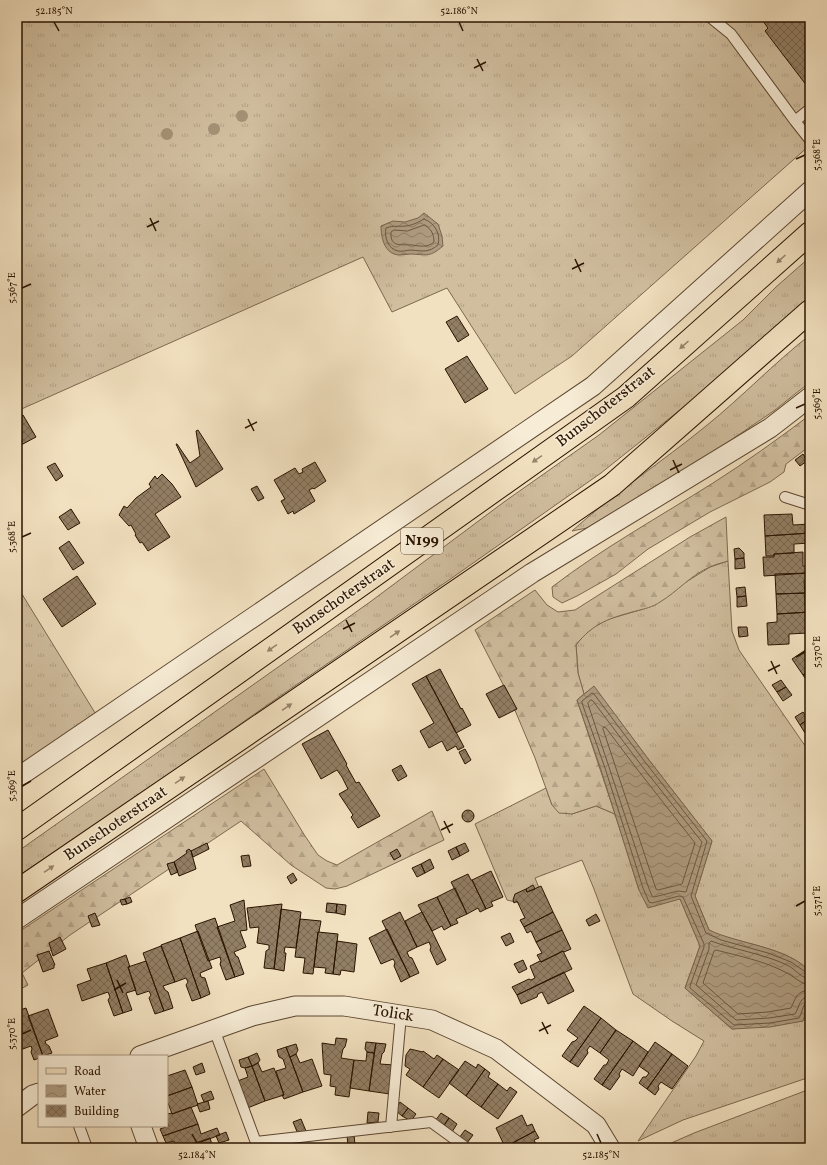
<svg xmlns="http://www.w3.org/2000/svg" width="827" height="1165" font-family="Vollkorn,serif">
  <defs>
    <pattern id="grass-tufts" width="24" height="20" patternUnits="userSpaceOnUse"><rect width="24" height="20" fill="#d0be9f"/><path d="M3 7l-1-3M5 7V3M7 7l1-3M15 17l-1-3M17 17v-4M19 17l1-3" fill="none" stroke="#b3a287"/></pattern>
    <pattern id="forest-firs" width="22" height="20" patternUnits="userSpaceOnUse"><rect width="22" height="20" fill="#d0be9f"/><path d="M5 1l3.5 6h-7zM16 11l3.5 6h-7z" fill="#b3a287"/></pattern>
    <pattern id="water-waves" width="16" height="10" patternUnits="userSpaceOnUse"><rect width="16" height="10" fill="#ae9b7f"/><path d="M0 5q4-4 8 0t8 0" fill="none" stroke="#8e7d66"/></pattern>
    <pattern id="building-cross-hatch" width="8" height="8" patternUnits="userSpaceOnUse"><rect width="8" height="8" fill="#927e64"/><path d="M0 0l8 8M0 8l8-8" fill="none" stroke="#776650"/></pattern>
  </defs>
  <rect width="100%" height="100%" fill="#f2e1c0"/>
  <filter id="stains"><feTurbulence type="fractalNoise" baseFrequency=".005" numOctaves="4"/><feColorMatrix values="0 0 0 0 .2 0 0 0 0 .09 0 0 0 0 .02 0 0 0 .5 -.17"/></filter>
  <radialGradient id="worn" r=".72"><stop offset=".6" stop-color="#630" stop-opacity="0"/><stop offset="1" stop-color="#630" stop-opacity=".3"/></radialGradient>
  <path fill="url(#grass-tufts)" stroke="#7d6850" d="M17,17h793v128l-238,211 -57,38 -68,-106 -55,24 -29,-55 -346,154z
    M810,257v42l-100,87 -109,87 -152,107 -163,112 -160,112 -109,73v-25l353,-250 134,-100 95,-67 144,-115 33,-33z
    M810,335v47l-35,28 -57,39 -68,42 -63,37 -15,3c42,-38 90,-69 134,-105 36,-29 68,-63 104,-91z
    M728,561l4,70 7,19 71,103v60l-2,2 2,2v155c-19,-22 -60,-27 -87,-36 -5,-1 -10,-4 -14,-6l-14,-34 17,-55 -63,-81 -55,-73 -10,7 -6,-21 -2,-28 7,-9 11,-9 15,-8 34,-10 67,-42z
    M17,586l80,130 -80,53z
    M546,788l6,17 20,9 24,-8 19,8 24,76 41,9 20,47 -15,42 47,41 71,-8 7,-21v77l-127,43 -45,21 58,-85 8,-15 -32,-20 -39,-27 -39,-105 -12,-29 -47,18 6,15 -22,10 -12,-3 -32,-76z
    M810,1089v59h-150l34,-15z"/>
  <path fill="url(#forest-firs)" stroke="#7d6850" d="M810,415v31l-24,18 -2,8 -14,10 -60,30 -62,37 -32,25 -39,22 -15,7 -9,-6 -1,-10c51,-39 107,-70 161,-104 33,-21 65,-44 97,-68z
    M726,517l2,44c-6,2 -12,3 -18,6 -18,7 -33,25 -50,35 -7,5 -16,7 -24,9 -26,7 -43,12 -60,34l2,28 6,21 -7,6 38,114 -19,-8 -24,8 -13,-1 -7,-8 -17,-47 -26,-62 -34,-66 60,-40 12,15 11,7 17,-2 115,-73z
    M264,769l41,67 13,19 9,6 10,4 95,-54 12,29 -97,46 -12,3 -9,-1 -35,-23 -50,-44 -171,114 -48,38 6,12 -11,6v-58z"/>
  <path fill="url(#water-waves)" stroke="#79654c" d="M424,213l14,11 4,12 1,10c-13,11 -15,9 -32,8 -4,0 -8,1 -12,1 -15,-1 -18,-18 -18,-29l12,-5 12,1 13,-4z
    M594,686l55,74 63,81 -17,55 14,34c29,14 80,17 101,42v28l-7,21 -33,6 -38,2 -47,-41 15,-42 -20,-47 -32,9 -9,-18 -38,-120 -24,-70z"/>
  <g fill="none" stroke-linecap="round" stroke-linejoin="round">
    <path stroke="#6c5740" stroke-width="1" d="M424,219c11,4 17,15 14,26 -10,8 -15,6 -27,5 -4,0 -9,2 -13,1 -10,-2 -14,-14 -12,-23 8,-3 11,-1 19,-2 6,0 14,-4 19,-7z
      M425,225c6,4 9,9 9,17 -7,6 -14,4 -22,3 -11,-1 -22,3 -21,-13l3,-2 13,1z
      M591,700l2,1 48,64 61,77 -16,50 -8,-1 -24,6 -2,-1 -4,-10 -39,-119 -21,-63v-1z
      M604,727l2,1 31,41 58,74 -13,41 -24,6 -2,-1 -53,-160z
      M810,974l-3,-1 -16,-11 -23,-9 -47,-13 -15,-7 -15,-37 16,-55 -62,-79 -51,-68 -2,-1 -10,8v2l23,65 38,120 6,14 3,1 27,-7 4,1 21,47v3l-14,39v2l44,37 36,-2 29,-5c4,-6 3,-16 11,-17
      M810,979c-9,-1 -14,-9 -21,-13 -24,-12 -54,-16 -78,-25l-2,2v6l-13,36 40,35 33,-2 26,-4c5,-8 4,-17 15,-18
      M810,985c-10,-1 -16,-9 -25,-13 -21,-11 -46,-16 -69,-22l-2,1 -11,32 35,31 30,-2 23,-4c5,-10 5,-17 19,-18"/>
  </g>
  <path fill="url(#building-cross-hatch)" stroke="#2a1300" d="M760,17h50v66l-3,3 -42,-55 3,-3z
    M457,316l12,19 -11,7 -12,-20z
    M467,356l21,33 -23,14 -20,-34z
    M23,415l13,22 -15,8 -4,-7v-16l2,-1 -2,-3z
    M198,430l25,39 -27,18 -20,-43h1l13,19 10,-7 -4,-25z
    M803,454l4,7 -7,5 -5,-6z
    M315,462l11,19 -12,8 -1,-1 -4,2 6,11 -21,13 -1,-3 -5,3 -7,-13 4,-2 -11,-19 21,-12 4,6 4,-2 -1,-3z
    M55,463l8,13 -7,5 -9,-14z
    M162,474l10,10 9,13 -26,17 15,23 -22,14 -6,-9 -2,1 -5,-8 1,-1 -5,-9 -2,1 -10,-11 5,-9 3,2 9,-10 15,-11 -2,-3 6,-8 2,3z
    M257,486l7,12 -6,3 -7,-12z
    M71,509l9,14 -12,7 -9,-13z
    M792,514l1,11 17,-1v9l-45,3 -1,-21z
    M810,533v10l-16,1v9l-20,1v2h-8l-1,-20z
    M69,541l15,22 -11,7 -14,-22z
    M739,548l5,5v5l-9,1 -1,-10z
    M803,552v14h4l1,7 -44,3 -1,-19h11v-3z
    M744,558l1,10 -10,1v-10z
    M808,573v8h-4l1,12 -29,1 -1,-20z
    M77,576l19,28 -34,23 -19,-28z
    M745,587l1,9 -9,1 -1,-9z
    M805,593v12h5v7l-33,2 -1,-20z
    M746,596l1,10 -10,1v-10z
    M810,612v7l-4,1 1,13 -18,1v10l-21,1 -1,-22 10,-1v-8z
    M738,627h9l1,9 -9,1z
    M810,647v23l-7,5 -11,-16z
    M440,669l21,40 1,-1 9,17 -15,8 -30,-57z
    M810,670v16l-7,-11z
    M426,676l38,71 -6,3 -2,-4 -9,5 -5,-10 -13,7 -9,-17 14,-8 -22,-39z
    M781,680l5,7 -9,5 -5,-7z
    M504,685l13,24 -18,9 -13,-24z
    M786,687l6,8 -9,6 -6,-9z
    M803,712l5,7 -8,6 -5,-8z
    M808,719l2,4v7l-5,3 -5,-8z
    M328,730l19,34 -1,1 10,18 3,-1 21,34 -22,12 -7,-11 2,-2 -14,-21 9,-5 -6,-12 -5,-7 -16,9 -19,-35z
    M465,749l6,11 -6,4 -6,-12z
    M401,765l6,11 -9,5 -6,-11z
    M462 816a6 6 0 1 1 12 0a6 6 0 1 1-12 0Z
    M207,843l2,6 -16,8 -2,-6z
    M465,843l4,8 -9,5 -4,-9z
    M456,847l4,9 -8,4 -4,-9z
    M189,849l2,2 5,18 -17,7 -5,-14 13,-9 -1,-2z
    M397,849l4,7 -7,4 -4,-7z
    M249,855l2,11 -8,1 -2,-11z
    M430,859l4,9 -9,5 -4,-9z
    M174,862l4,10 -7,3 -4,-11z
    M421,864l4,9 -8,4 -5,-9z
    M491,871l12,26 -12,5 2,4 -7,3 -14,-29z
    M293,873l4,7 -6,4 -4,-7z
    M468,874l3,6h1l14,29 -6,3 -2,-4 -11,6 -16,-32z
    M533,885l2,4 -8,3 -1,-3z
    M541,886l12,26 -29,15 -4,-7 5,-2 -8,-17 -3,2 -1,-3 2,-6 11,-5 1,3z
    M455,888l12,26 -11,5 2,4 -7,3 -14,-29z
    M130,897l2,5 -5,2 -2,-5z
    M437,897l14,29 -7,4 -2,-4 -10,5 -14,-26z
    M125,899l2,5 -5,1 -2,-5z
    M244,900l3,30 -7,1 6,16 -12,5 2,4 2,1 6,17 -9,3 -18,-50 18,-6 -5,-16z
    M327,903l10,1 -1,9 -10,-1z
    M282,904l-8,65 -10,-1 2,-17 3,-2v-4l-12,-2 2,-16 -9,1 -3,-20z
    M337,904l9,1 -1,10 -9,-2z
    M281,909l20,3 -5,36 -11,-1 -1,6h2l-2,18 -10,-2z
    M400,912l17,35 -10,5 2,5 3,1 7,15 -9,4 -28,-56z
    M422,912l10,19 14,29 -9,5 -7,-15 1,-3 -2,-5 -12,5 -12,-26z
    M553,912l9,18 -26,12 -5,-11 -4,2 -3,-6z
    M95,913l5,12 -8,2 -4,-11z
    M596,914l4,7 -11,5 -3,-6z
    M215,918l20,59 -9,3 -6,-16 1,-3 -1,-4 -12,4 -13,-36z
    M300,919l21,2 -2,11h-1l-5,42 -10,-1 2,-15 -10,-1z
    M387,929l23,48 -9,5 -7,-16 1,-4 -2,-3 -12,5 -12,-26z
    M562,930l9,19 -7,3 -1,-1 -22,11 -4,-7 5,-2 -6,-11z
    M198,931l14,37 -12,5 1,4 4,1 5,16 -9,4 -21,-60z
    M318,932l20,2 -5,40 -8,-1 1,-5 -12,-1z
    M510,933l4,9 -8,4 -5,-9z
    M60,937l6,12 -13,7 -4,-13z
    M180,938l21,60 -9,3 -6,-16 2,-3 -2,-4 -11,4 -14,-37z
    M337,941l20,3 -3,28 -13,-2 -1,5 -7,-1z
    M161,946l14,36 -12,4 2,4 3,2 5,16 -9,3 -21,-58z
    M49,951l6,14h-1v3l-11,4 -6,-17z
    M563,951l9,18 -55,26 -5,-8 17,-8 2,1 4,-2 -5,-12 10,-5 1,1z
    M126,955l4,12h-2l8,23 -10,3 6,17 -9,3 -17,-50z
    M523,960l4,9 -8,4 -5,-9z
    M146,961l18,50 -9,3 -6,-16 2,-3 -2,-4 -12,4 -9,-28z
    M106,963l17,50 -9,3 -6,-16 2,-3 -2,-5 -26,9 -5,-16 14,-5 -4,-11z
    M564,972l10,19 -26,13 -6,-12 -4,2 -1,3 -16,7 -4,-9z
    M584,1006l17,12 -31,44 -8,-6 10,-14 3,-1 3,-3 -11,-8z
    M26,1008l17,48h-4v2l-5,2 -3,-8 1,-3 -1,-3 -11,4 -3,-7v-32z
    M48,1009l10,27 -13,5 1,3 3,2 3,7 -9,3 -15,-40z
    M601,1018l15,12 -16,23 -10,-7 -3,4 1,3 -10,14 -8,-5z
    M616,1030l17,11 -31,44 -8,-6 10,-14h2l3,-5 -9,-7z
    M336,1038l11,1 -2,8 -2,2 -2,9 13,2 -5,37 -14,-2 1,-8 -6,-1 1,-11 -7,-1 -2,-31 13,2z
    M633,1041l15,11 -15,24 -11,-7 -3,5 1,2 -10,14 -8,-5z
    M366,1042l10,1 -2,10 -7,-1 -2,-3z
    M655,1042l17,12 -25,35 -8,-6 4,-6h3l3,-4 -10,-7z
    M376,1043l10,1 -2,8 -2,2 -2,10 14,1 -4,29 -21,-3z
    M296,1044l2,6 -2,4 -6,3 -4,-10z
    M286,1047l17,45 -19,7 -2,-4h2l-8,-24 10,-3 -3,-9 -4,-2 -2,-7z
    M410,1049l13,3v-1l11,8 3,-4 6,4 -20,28 -17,-12 4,-6 -5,-3 1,-11z
    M367,1052l7,1 -5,38 -19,-3 4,-28 12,1z
    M257,1053l3,7 -2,3 -6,3 -4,-9z
    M296,1054l4,9 12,-4 10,27 -19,6 -13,-35z
    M672,1054l16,12 -16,23 -11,-7 -3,4 1,3 -4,6 -8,-6z
    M248,1057l4,9 -7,2 -4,-1 -2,-7z
    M443,1059l16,11 -20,28 -16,-11z
    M465,1061l11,7 2,-4 7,5 -19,27 -17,-13z
    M202,1063l3,9 -9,3 -3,-8z
    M258,1063l4,9 12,-4 10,27 -19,6 -13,-35z
    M252,1066l13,35 -20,8 -10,-27 13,-5 -3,-9z
    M485,1069l5,4 -2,4 10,7 -17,23 -15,-11z
    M185,1070l7,17 -25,9v-20z
    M498,1084l9,7 3,-4 7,5 -19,27 -17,-12z
    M192,1087l6,18 -26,9 -4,-11 -1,1v-8z
    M211,1091l3,8 -10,3 -3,-7z
    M208,1101l2,8 -10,3 -3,-8z
    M400,1102l8,6 -6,8 -7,-6z
    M191,1107l7,17 -35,12 -3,-7 9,-3 -2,-5v-7l5,-1v1z
    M408,1108l8,6 -5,7 -9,-5z
    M368,1112l11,1 -1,9 -11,1z
    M441,1113l8,5 -6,9 -8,-6z
    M522,1115l5,11 5,-2 3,7 -30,16 -9,-19z
    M449,1118l8,6 -5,8 -9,-5z
    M301,1119l5,12 -8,3 -5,-12z
    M198,1124l3,10 16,-6 3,7 -36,13h-7l-3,-7 -8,2 -3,-7z
    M465,1130l8,5 -6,8 -8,-5z
    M535,1131l4,7 -5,2 4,8h-32l-1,-1z
    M226,1132l3,8 -10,3 -3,-7z
    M354,1134l1,11 -7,1 -1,-11z
    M210,1138l3,10h-29v-1z"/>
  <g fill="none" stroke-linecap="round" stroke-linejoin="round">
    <g stroke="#5c4630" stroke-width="12">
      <path id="service" d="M710,17l21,17 64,87 15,19
        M795,121l15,-12
        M785,497l25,8
        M214,1029l44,119
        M79,1126l8,22
        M391,1127l10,-112
        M256,1142l175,-20 33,24 1,2"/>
    </g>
    <g stroke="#5c4630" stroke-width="21">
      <path id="minor" d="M17,778l576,-392 217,-195
        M17,919l515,-346 238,-145 40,-31
        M140,1056l112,-40 43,-10h49l88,14 64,29 100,76 14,23
        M17,1107l16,-12 6,-2
        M141,1126l8,22"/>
    </g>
    <g stroke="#2a1300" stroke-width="24">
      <path id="primary" d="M17,829l609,-432 184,-164
        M17,891l595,-406 198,-174"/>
    </g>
    <use href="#service" stroke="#f7ecd6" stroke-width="10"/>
    <use href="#minor" stroke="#f7ecd6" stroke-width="19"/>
    <use href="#primary" stroke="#f2e1c0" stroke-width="22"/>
  </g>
  <g fill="#a49175">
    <circle cx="242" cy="116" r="6"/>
    <circle cx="214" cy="129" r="6"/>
    <circle cx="167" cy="134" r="6"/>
  </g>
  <defs><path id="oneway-solid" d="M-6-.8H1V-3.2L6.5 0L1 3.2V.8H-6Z"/></defs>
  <g fill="#98846a">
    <use href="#oneway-solid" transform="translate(781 259) rotate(138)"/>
    <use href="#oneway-solid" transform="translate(684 345) rotate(138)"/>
    <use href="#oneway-solid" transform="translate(537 459) rotate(145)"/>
    <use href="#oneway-solid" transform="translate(395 634) rotate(-34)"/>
    <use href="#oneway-solid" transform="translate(272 648) rotate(145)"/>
    <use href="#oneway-solid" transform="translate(287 707) rotate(-34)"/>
    <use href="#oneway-solid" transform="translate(180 780) rotate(-34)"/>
    <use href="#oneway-solid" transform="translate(49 869) rotate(-34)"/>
  </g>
  <path fill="none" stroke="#2a1300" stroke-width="1.5" d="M54,22l5,9M459,22l4,9M477,59l6,12M474,68l12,-6M796,159l9,-4M150,218l6,13M147,227l12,-6M575,259l6,13M572,269l12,-6M22,288l9,-4M796,408l9,-4M248,419l6,12M245,428l12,-6M673,460l6,13M670,470l12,-6M22,537l9,-4M346,620l6,12M343,629l12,-6M796,657l9,-5M771,661l6,13M768,671l12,-6M22,786l9,-5M444,821l6,12M441,830l12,-6M796,906l9,-5M117,980l6,13M114,990l12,-7M542,1022l6,12M539,1031l12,-6M22,1034l9,-4M192,1134l5,9M597,1134l4,9"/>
  <g text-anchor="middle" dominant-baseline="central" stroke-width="3" stroke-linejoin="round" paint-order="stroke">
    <rect fill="#f7ecd6" stroke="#685440" stroke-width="1" x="401" y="528" width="42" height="26" rx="3"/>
    <g font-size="15" font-weight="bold" fill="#2a1300">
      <text x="422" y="541">N199</text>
    </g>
    <g font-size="16" fill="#2a1300" stroke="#f7ecd6">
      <text transform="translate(606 407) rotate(-38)">Bunschoterstraat</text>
      <text transform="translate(344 597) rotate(-35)">Bunschoterstraat</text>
      <text transform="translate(116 824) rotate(-34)">Bunschoterstraat</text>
      <text transform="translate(393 1014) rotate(9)">Tolick</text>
    </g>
  </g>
  <rect width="827" height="1165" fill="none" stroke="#f2e1c0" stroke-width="44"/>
  <rect x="38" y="1055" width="130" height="72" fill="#f7ecd6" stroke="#a59580"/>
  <rect x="46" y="1068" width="20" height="6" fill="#f2e1c0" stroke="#a59580"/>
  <text x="74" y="1075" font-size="12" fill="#2a1300">Road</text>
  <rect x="46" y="1085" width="20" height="12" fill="url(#water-waves)" stroke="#a59580"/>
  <text x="74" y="1095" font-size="12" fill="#2a1300">Water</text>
  <rect x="46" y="1105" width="20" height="12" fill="url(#building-cross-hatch)" stroke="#a59580"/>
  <text x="74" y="1115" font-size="12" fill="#2a1300">Building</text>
  <rect x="22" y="22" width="783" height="1121" fill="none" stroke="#2a1300" stroke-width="1.5"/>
  <g font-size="10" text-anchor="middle" fill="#2a1300">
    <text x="54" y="14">52.185°N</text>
    <text x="459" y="14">52.186°N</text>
    <text transform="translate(816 155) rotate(-90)" y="4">5.368°E</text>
    <text transform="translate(11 288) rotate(-90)" y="4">5.367°E</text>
    <text transform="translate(816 404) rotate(-90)" y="4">5.369°E</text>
    <text transform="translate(11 537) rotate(-90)" y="4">5.368°E</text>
    <text transform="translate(816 652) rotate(-90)" y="4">5.370°E</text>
    <text transform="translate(11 786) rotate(-90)" y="4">5.369°E</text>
    <text transform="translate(816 901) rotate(-90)" y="4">5.371°E</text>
    <text transform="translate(11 1034) rotate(-90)" y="4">5.370°E</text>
    <text x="197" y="1158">52.184°N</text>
    <text x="601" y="1158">52.185°N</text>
  </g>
  <rect width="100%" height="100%" filter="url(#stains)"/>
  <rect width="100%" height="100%" fill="url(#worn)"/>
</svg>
